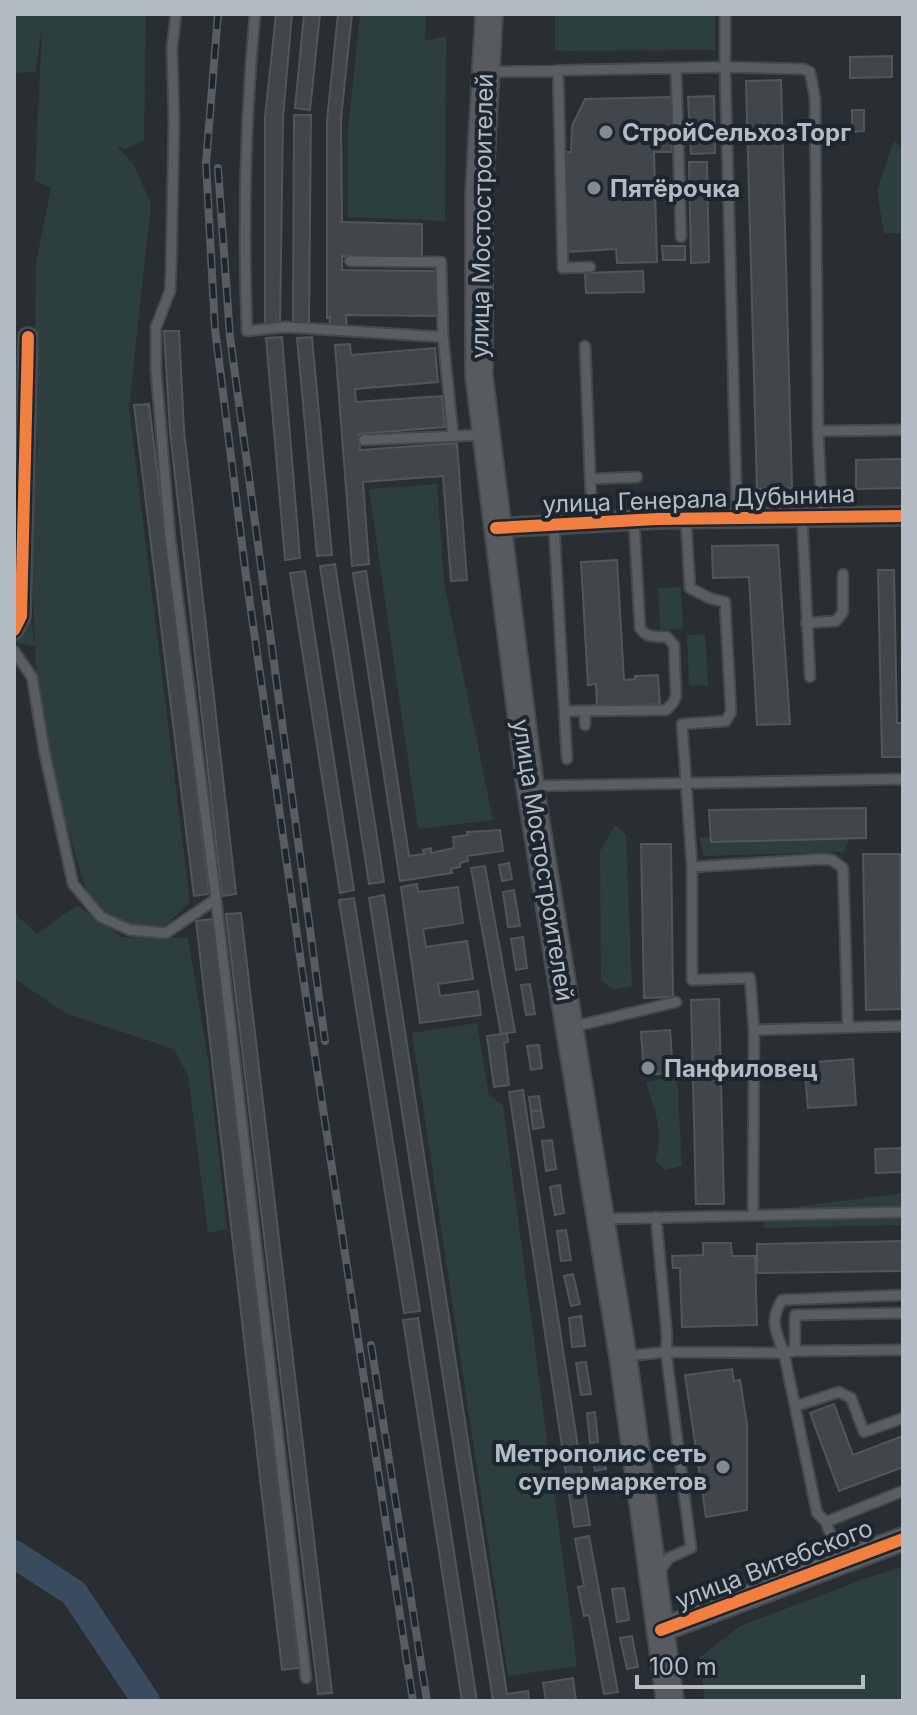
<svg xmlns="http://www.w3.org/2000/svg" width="917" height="1715" font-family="Inter,sans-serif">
  <rect width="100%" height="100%" fill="#292e33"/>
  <path fill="#2c3e3d" d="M14,14h19l8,3 1,-3h104l-2,126 -19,9 -9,-4 18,20 17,39 -22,204 61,494 -32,31 -64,-18c-27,-87 -56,-176 -59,-268l-21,-5v-70l10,2 11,71 -4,-120 7,-83 -4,-48 2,-132 15,-74 -16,-7 7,-154 -7,45 -21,1z
    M360,14h66l-1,27 21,-5 -1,185 -97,-4v-87z
    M555,14h160v36l-160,1z
    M894,140l9,11v82h-19l-7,-43z
    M437,484l7,98 49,238 -75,9 -49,-340z
    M681,587l2,42 -23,1 -2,-42z
    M705,634l3,51 -19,1 -2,-51z
    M615,825l11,10 6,151 -19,4 -12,-10 -1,-129z
    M699,837l151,1 -6,14 -140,4z
    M77,905l45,32 66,1 20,121 19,170 -19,4 -20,-157 -14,-27 -109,-36 -51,-35v-65l23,21z
    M477,1023l12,72 14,10 74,561 -69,10 -96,-643z
    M677,1076l5,90 -18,4 -9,-11c11,-28 -2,-50 -9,-77z
    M903,1193v32l-141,3 9,-18z
    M903,1567v134h-198l-6,-43 41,-32 129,-49z"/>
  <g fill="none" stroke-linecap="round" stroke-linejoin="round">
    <path stroke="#394b5c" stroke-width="28" d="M14,1554l60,39 72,108"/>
  </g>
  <path fill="#41464a" stroke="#51565b" stroke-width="2" d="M276,14h16l-9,104 -3,207h-15v-208z
    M304,14h16l-10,96 -15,-2z
    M338,14h14l-11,105 1,103 80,2v33l-80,-1v14l96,1 2,45 -94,-1 1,14 -18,-1 1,-11 -3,1v-198z
    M892,56v21l-42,1v-21z
    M781,80l11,408 -35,1 -11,-408z
    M714,96l1,57 -24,1 -3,-57z
    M672,97v55h-18l3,110 -40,1 -1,-14 -49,3 -3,-100h7l1,-26 13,-27z
    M852,110h12v21l-12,1z
    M294,115h17l-2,208h-16z
    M689,162h18l2,100 -18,1z
    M662,246h23v14h-22z
    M643,271l1,21 -58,1 -1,-20z
    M164,331h15l5,99 52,464 -14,2 -52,-465z
    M282,337l18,221 -15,2 -19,-222z
    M312,337l20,218 -15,1 -20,-218z
    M350,344l1,11 84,-7 3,34 -83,7 1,13 86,-6 3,31 -86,7 1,16 97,-7 10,137 -16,1 -8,-105 -80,6 6,82 -17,2 -17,-221z
    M149,404l60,490 -15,2 -60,-491z
    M903,459v29l-47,1v-29z
    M778,545l12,179 -33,1 -8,-148 -36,1 -1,-32z
    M617,560l7,120 11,-1v-3l23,-1 2,29 -63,3 -1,-23 -8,1 -7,-123z
    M335,564l49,318 -15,2 -49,-318z
    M878,570h16l3,153h5l1,34h-21z
    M305,571l49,319 -14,3 -50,-320z
    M366,571l43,285 15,-2 -1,-4 8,-2v5l23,-5 -1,-11 15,-2 -1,-3 33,-2 3,21 -36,5 1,5 -8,2v4l-9,2 1,4 -52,8 -47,-308z
    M866,808v30l-155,4 -2,-32z
    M641,844h30l2,153 -29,1z
    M863,854h37l1,155 -35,1z
    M509,863l3,16 -10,2 -3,-16z
    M485,866l30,166 -14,2 -30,-166z
    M417,884l1,8 40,-5 5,36 -40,6 3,18 41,-6 6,38 -35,5 2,12 38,-5 3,24 -61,8 -19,-136z
    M514,890l6,36 -12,1 -5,-35z
    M384,895l123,799 21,-3 1,10h-36l-124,-803z
    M354,898l66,413 -16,2 -65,-413z
    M241,913l91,780 -14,1 -92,-780z
    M213,919l86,749 -17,2 -86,-749z
    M523,937l4,31 -11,2 -5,-31z
    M530,984l5,30 -9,1 -5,-30z
    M719,999l5,205h-28l-5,-204z
    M670,1030l3,43 -29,2 -3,-43z
    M507,1033l1,9 -4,1 5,42 -15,2 -7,-51z
    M539,1045l3,23 -11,2 -4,-24z
    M853,1059l3,46 -48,3 -4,-45z
    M523,1090l67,435 -16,2 -65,-435z
    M539,1096l2,14 -10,2 -2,-15z
    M541,1110l3,17 -11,2 -2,-17z
    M552,1140l4,29 -10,2 -4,-30z
    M903,1148v24l-27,1 -1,-24z
    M560,1185l4,28 -9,2 -5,-28z
    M566,1230l5,30 -10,1 -4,-30z
    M903,1241v30l-146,2v-29z
    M703,1243h28l1,13h23l2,69 -75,2 -2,-59h-7l-1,-12 31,-1z
    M573,1274l7,30 -9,2 -7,-30z
    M581,1316l4,30 -13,1 -3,-29z
    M418,1318l59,383h-15l-59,-381z
    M586,1362l5,32 -10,1 -5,-32z
    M732,1369l2,12 6,-1 7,44v86l-41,7 -21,-142z
    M834,1404l19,51 50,-19v31l-64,24 -29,-78z
    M595,1412l3,30 -8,1 -3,-30z
    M602,1451l4,18 -11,2 -3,-18z
    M589,1536l29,156 -14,2 -15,-79 -5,1 -6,-29 6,-1 -9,-47z
    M624,1588l5,32 -12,2 -5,-33z
    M632,1636l6,31 -11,2 -7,-31z
    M573,1678l3,23h-30l-3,-18z"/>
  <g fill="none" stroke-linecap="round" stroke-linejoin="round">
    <g stroke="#45494c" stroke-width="13">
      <path id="service" d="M176,14l-4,34 2,73 -3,151 -1,19 -14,36v43l14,168 46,361 90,779
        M255,14c-10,106 -12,211 -8,317l39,-4 157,10 10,99
        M676,68l5,169
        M558,70l5,198 27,-1
        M489,72l236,-5v-53
        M350,261l91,1 2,75
        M585,346l7,177
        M818,431l85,-1
        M364,440l118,-5
        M590,479l47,-2
        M802,516l8,161
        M737,517l-12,-450 78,2 7,3 5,26 3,333 4,84
        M686,520l4,68 19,10 16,4 6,110 -5,9 -44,3 10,143 132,-8 8,1 11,8 5,159
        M554,525l13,234
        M806,623l30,-2 7,-9v-38
        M14,651l18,26 13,78 28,129 28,33 29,13 36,3 50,-34
        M566,711l100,-1 7,-7 3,-7 -2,-51 -7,-8c-11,-1 -20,2 -27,-9l-6,-108
        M585,725v-14
        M534,786l369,-7
        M692,867v113l58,-2 4,52
        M572,1027l104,-25
        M753,1214l1,-184 149,-4
        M656,1217l11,119 -1,16 25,196 -22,10 -12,16
        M603,1219l300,-7
        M903,1313l-108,2v36l-11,2 33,160 9,9 77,-31
        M795,1351l108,-1
        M626,1356l40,-4 118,1c-8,-21 -15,-33 -2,-53l121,-5
        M796,1406l43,-14 12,6 13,34 39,-14
        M826,1522l14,40"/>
    </g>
    <g stroke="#45494c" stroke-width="22">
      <path id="minor" d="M496,528l160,-9 247,-3
        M14,630l7,-14 7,-279"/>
    </g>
    <g stroke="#45494c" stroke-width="26">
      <path id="tertiary" d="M661,1630l242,-91"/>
    </g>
    <g stroke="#45494c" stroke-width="30">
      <path id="secondary" d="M489,14l-10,182v180l51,410 93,571 47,344"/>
    </g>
    <use href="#service" stroke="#595e62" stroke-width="9"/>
    <use href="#minor" stroke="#595e62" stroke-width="18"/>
    <use href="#tertiary" stroke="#595e62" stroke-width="22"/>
    <use href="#secondary" stroke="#575b60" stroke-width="26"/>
    <g stroke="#585d61" stroke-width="8">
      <path id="rail" d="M218,14l-12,149 9,166 30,239 58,409 110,724
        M218,168l12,169 95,704
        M371,1345l56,356"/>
    </g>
    <use href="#rail" stroke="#1d262e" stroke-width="5" stroke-dasharray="15" stroke-linecap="butt"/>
    <g stroke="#1d262e" stroke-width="17">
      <path id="cycleway" d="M496,528l160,-9 247,-3
        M14,630l7,-14 7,-279
        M661,1630l242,-91"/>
    </g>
    <use href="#cycleway" stroke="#f27e40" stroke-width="12"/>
  </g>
  <g fill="#838a92" stroke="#1d262e" stroke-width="3">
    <circle cx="606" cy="132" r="8"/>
    <circle cx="594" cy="188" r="8"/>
    <circle cx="648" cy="1068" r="8"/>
    <circle cx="723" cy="1467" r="8"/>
  </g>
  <g text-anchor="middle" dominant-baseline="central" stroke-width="8" stroke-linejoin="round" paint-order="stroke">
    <g font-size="24" font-weight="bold" fill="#b3bcc5" stroke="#1d262e" text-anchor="start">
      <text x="622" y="132">СтройСельхозТорг</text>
      <text x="610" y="188">Пятёрочка</text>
      <text x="664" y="1068">Панфиловец</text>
      <text x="707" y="1453" text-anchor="end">Метрополис cеть<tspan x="707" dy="28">супермаркетов</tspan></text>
    </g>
    <g font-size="24" fill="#b3bcc5" stroke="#1d262e">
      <text transform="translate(482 216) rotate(-89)">улица Мостостроителей</text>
      <text transform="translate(699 499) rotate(-2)">улица Генерала Дубынина</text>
      <text transform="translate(543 860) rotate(81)">улица Мостостроителей</text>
      <text transform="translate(774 1564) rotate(-21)">улица Витебского</text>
    </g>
  </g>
  <rect width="917" height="1715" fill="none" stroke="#b3bcc5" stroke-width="32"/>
  <path d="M637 1675v12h226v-12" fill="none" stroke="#b3bcc5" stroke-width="4"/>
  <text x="649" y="1675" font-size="24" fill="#b3bcc5" stroke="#1d262e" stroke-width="6" paint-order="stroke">100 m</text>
</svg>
